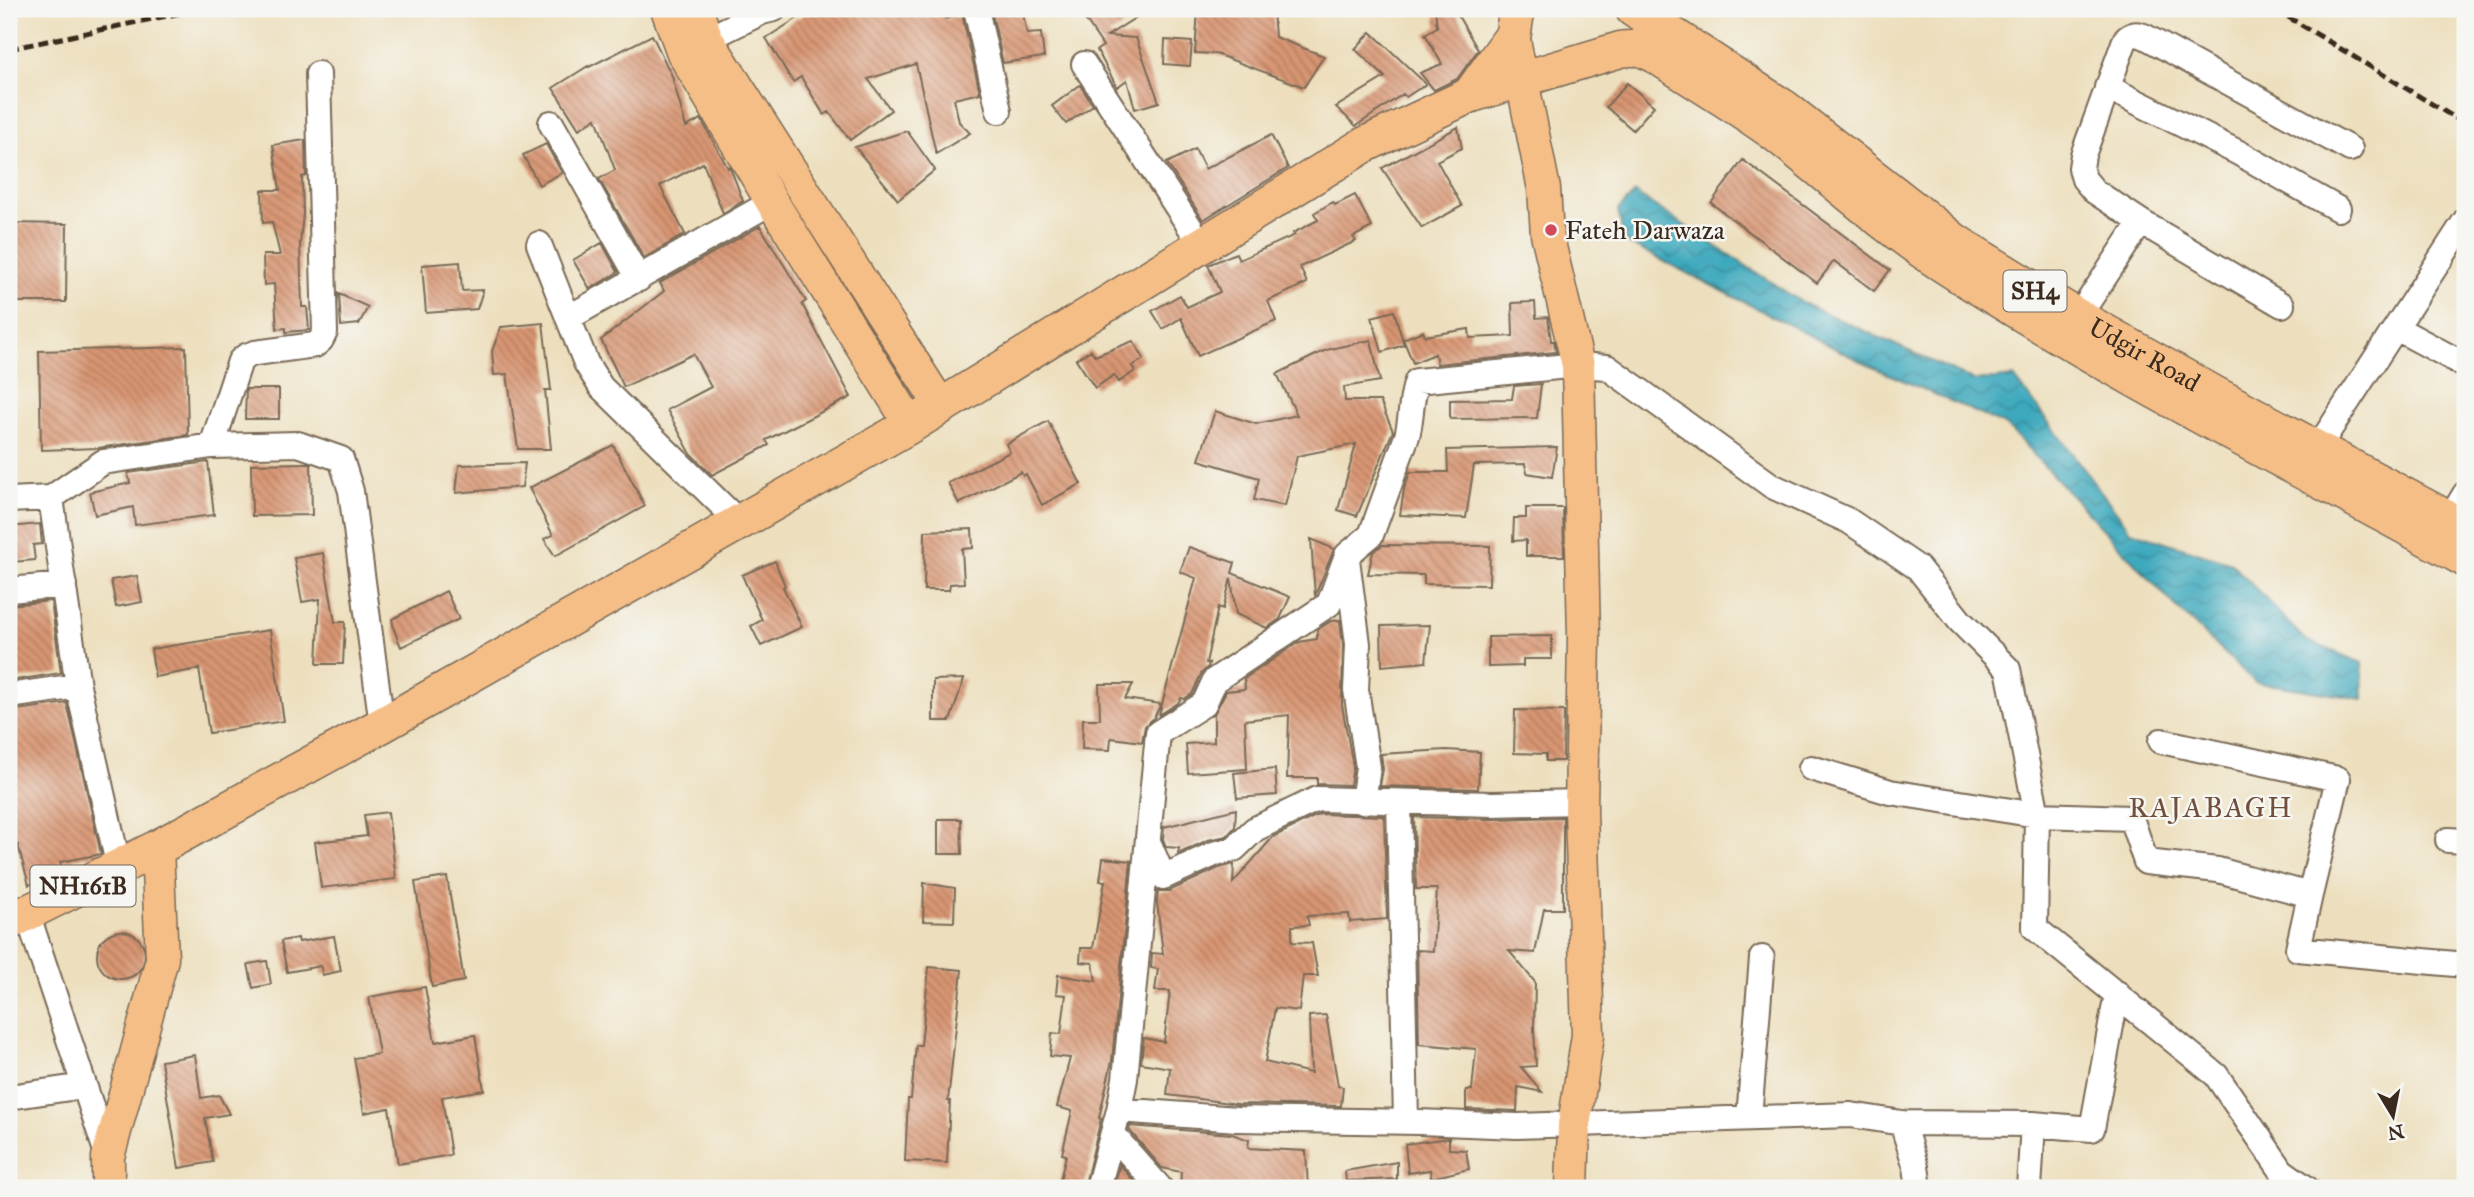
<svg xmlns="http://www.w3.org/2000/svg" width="2474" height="1197" font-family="'IM FELL Great Primer',serif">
  <defs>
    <pattern id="water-waves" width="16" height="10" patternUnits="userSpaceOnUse" patternTransform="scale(1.75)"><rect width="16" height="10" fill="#3da9bd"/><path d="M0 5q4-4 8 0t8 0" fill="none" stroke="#348a99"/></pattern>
    <pattern id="building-back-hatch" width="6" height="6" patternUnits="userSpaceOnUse" patternTransform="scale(1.75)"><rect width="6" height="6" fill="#d89572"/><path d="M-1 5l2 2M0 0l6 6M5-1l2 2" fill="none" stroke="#b07a5d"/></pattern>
  </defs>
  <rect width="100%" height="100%" fill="#f6f6f2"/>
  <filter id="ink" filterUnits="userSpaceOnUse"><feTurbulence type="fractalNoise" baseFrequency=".0143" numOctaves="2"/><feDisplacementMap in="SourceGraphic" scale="14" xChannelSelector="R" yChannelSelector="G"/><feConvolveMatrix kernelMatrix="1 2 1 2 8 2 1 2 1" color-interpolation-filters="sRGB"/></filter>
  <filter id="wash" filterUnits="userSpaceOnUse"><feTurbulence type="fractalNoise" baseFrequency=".00686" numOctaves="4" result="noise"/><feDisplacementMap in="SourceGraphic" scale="28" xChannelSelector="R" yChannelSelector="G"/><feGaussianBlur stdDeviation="1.57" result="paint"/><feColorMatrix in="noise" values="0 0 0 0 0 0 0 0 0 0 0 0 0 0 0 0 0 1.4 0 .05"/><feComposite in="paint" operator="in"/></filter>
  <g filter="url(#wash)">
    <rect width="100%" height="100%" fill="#eddfbd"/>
    <path fill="url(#water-waves)" stroke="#3c6a6e" stroke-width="2" d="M1635,193l168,110 172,78 39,-4 117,154 100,32 74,77 57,23 1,36 -108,-17 -81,-77 -167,-179 -139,-61 -244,-124 -6,-31z"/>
    <g id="blocks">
      <path fill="url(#building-back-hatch)" d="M808,9h119l19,10 16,-5 18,79 -26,6 5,23 11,11 -34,21 -20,-90 -48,15 23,31 -41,30 -21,-28 -5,3 -23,-38 -8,5 -27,-44 35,-22z
        M991,9h31l5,25 14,-1 3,24 -41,6z
        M1078,9h71l-42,27 29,2 23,64 -24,7 -8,-29 -10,7 -20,-37 6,-4z
        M1244,9h29l2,28 49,19 -20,31 -88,-33 -21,-1 3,-43 46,3z
        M1435,9h19l24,41 -21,29 -23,11 -14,-17 22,-9 -17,-30 12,-7z
        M1371,32l55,52 -20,13 -3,-3 -47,32 -20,-19 49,-30 -30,-28z
        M652,35l20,41 14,51 15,-8 27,49 2,-1 13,34 -20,12 -20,-50 -43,23 25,48 -41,24 -45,-79 16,-9 -19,-52 -17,11 -26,-41 35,-22 1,1z
        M1165,40l27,2 -2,24 -26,-2z
        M1627,83l27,23 -21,24 -27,-23z
        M1080,85l13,20 -27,19 -14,-18z
        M1458,127l4,21 -25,13 25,45 -40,22 -40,-60z
        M907,131l28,39 -37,30 -43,-53z
        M1271,135l17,33 -85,52 -36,-57 28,-14 10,20z
        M305,140l1,36 -4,1 1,37 -3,30 2,63h5l2,23 -23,2v-4l-9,1 -3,-45 -10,1 -1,-30h17l-8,-33 -9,1 -1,-33h18l-7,-45z
        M546,144l16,29 -23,12 -16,-30z
        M1743,160l147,110 -16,21 -40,-30 -17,22 -106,-80z
        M1355,195l17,32 -19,10 3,4 -56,26 7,16 -39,18 8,20 -78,35 -17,-38 -18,11 -11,-18 28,-16 7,12 33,-15 -12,-27 28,-12 3,7 56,-25 -2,-2 25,-13 -4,-7 19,-11 2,3z
        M9,223l58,1 -1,78h-54l-3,-15z
        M760,226l46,75 -4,3 49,93 -85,43 3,5 -57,30 -21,-21 -24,-44 44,-23 -18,-33 -69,33 -23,-47 63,-49 -4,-8z
        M602,243l16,29 -28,17 -17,-29z
        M460,262l2,29 21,-1 -6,19 -51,4 -4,-48z
        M339,294l29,13 -9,17 -18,2z
        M1535,302l1,16 12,-1 3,24h3l2,11 -119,12 -2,-10 -22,9 -10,-24 20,-8 2,5 44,-7 1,9 43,-2 -1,-33z
        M1394,311l10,34 -22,7 -10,-35z
        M543,323l8,67h-6l6,59h-33l-11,-75 -13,1 -2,-24 9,-24z
        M1371,340l9,41 -36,6 1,14h35l13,30 -36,85 -19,-6 18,-66 -59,12 -12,50 -31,-6 5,-22 -60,-18 16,-49 41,13 41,-9 -20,-41 49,-24z
        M1133,341l11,18 -12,7 3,5 -16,11 -5,-7 -19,13 -19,-29 15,-9 4,6z
        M186,347l2,88 -90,13 -57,2 -2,-99z
        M1541,384l-4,34 -87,1v-19l62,-1 2,-13z
        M246,389h33v30h-34z
        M1048,421l33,63 -39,21 -16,-31 -3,2 -2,-4 -62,32 -11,-21 62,-31 -4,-8z
        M613,445l32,61 -90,50 -11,-17 9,-4 -24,-47z
        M1557,447l-5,30 -25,-4 -2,-9 -51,1 -8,53 -66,-3 4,-26 6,-17h38l-1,-22z
        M208,462l6,53 -79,10 -2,-18 -38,8 -5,-23 40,-9 -2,-10z
        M308,463l3,1 1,51 -60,1 -1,-52z
        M525,463l-3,24 -66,6 3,-28z
        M1526,508h37l1,48h-38v-16l-13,1 1,-23h12z
        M40,524l2,20 -9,1 2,15 -23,2 -3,-10v-25z
        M972,529l1,19 -11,1 2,34 -14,1 -1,6h-25l1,-59z
        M1311,539l23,10 -19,47z
        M1382,545l108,1 -1,39 -65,-1v-9l-56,-1 5,-22z
        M1189,547l46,16 -3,10 58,24 -10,22 -13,9 -31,-14 -5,-36 -8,31 -5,-2 -12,56h3l-1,4 -7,7 -9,20 -8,5 -3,-1 -3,5 -19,12 37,-137 -16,-6z
        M323,553l12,69h10l-2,42h-26l3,-65 -18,3 -8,-44z
        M775,561l10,25 -2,1 19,40 -41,19 -10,-20 11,-6 -20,-45z
        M137,576l5,26 -26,5 -5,-27z
        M446,591l13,28 -58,28 -7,-17 -2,-11z
        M51,601l10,72 -52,8v-20h3l-3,-27v-29z
        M1340,620l3,25 -1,60 11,62 -3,18 -33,-1v-6h-30l2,-63 -44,5 2,49 -59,4 -2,-29 28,-2v-28l12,-23 19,-2 -1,-10 55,-37 18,-3v-9l14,-9z
        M1430,625l-4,37 -44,4 -1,-40z
        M270,630l14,91 -75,12 -10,-64 -44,8 -4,-28z
        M1552,636v23h-29v7l-35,1v-30z
        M964,679l-14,42h-17v-41z
        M1099,684h34l-8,15 36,5 -7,14 -9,8 -3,16 -31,-4 -1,12 -28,-1 1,-30h17z
        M67,703l34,151 -41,8 3,11 -34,12 -11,-40 -9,1v-135z
        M1515,710l49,1 -1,50h-17v-7l-32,-1z
        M1446,750l34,2 -2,37 -98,-3 3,-17 -2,-15z
        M1275,769l2,26 -40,3 -3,-25z
        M1236,809l-1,18 -8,9 -19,4 -30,14 1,-6 -13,-1 -3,-8 1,-12z
        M388,812l8,67 -75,9 -6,-46 52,-6 -3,-21z
        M1320,814l64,2 3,103 -37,3 -1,-8 -42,2 2,9 -17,1v16l20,1 6,33h-15l-4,35 -24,-3 -10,54 46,11 -2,-57 17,-1 12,71 5,1 -2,19 -103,-2 -71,-9 3,-27 -29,-5 3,-25 20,4 6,-51h-15l3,-22 -7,-1 1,-15 11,1 -6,-52 1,-11h11l50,-23 15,-4 -1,19 40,-46z
        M1414,817l78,2 71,-2v92h-19l-9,44 -26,-2 26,31 -1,47 2,37 -15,1 21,25 -24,-5 -1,24 -51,-2v-19h6l4,-41 -57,-5 -2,-94 16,1 4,-62h-21z
        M938,819h23l1,35h-24z
        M1103,858l28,3 -19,200 -13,57 2,1 -17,69h-26l8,-33 -4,-1 10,-43 -15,-4 13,-49 -20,-2 2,-23 9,1 5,-39 -10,-1 2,-19 38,6 -3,-18 -13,-1 1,-14h12l12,-67h-5z
        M447,877l17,104 -32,6 -17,-105z
        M924,883l31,5 -1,34 -31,-1z
        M97 955a24 24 0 1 1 48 0a24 24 0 1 1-48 0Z
        M334,936l7,35 -19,4 -1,-9 -34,6 -6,-31 17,-3 1,4z
        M267,961l4,23 -18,4 -5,-24z
        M929,967l33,3 -14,131h2l-3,62 -42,-2 3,-62h3l5,-54h5z
        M425,987l10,55 40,-7 9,55 -42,7 9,58 -53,9 -9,-56 -25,5 -10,-55 25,-4 -10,-57z
        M195,1055l6,43 18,-3 10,19 -24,4 8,44 -34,6 -18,-107z
        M1130,1126l102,8 17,6 -1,8 58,3 2,37h-128l1,-16 -19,-4 -33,-38z
        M1449,1138v11l17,1 3,19 -38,9 -1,-8 -22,3 -3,-29z
        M1397,1162v17l-51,2 -1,-10z
        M1120,1165l20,23h-27z"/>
    </g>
  </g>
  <g filter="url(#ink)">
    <use href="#blocks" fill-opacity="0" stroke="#796956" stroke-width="2"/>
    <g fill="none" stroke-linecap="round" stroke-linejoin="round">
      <g stroke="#796956" stroke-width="28">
        <path id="minor" d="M976,9l23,102
          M707,39l55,-27 12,-3
          M1084,64l119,183
          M2107,87l132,66 99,56
          M551,123l88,156
          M539,244l47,119 15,24 138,135
          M2282,305l-141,-83 -47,-31 -10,-12 -3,-11 2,-13 42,-115c7,-7 12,-7 21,-3l204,112
          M2078,317l63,-95
          M568,318l204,-116
          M2396,328l69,37
          M212,446l28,-85 6,-5 9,-3 60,-8 6,-5 4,-8 -7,-258
          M2317,449l148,-228
          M9,500l42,-2
          M2450,519l15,-25
          M1347,559l11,85 -2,46 12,77 -5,35
          M9,590l55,-5
          M9,696l69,-10
          M2161,741l177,38 -28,116
          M1811,768l79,24 147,23 94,3 15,44 72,8 92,25 -12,54 167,16
          M1399,802l7,319
          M2448,840l17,1
          M1150,846l13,31 51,-23 20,-5 21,-20 62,-30 175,5 89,-2
          M119,868l-41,-182 -27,-188 52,-36 109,-16 86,-2 43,15 10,32 31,234
          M27,913l81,244
          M9,1097l75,-11
          M1119,1110l118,9 182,3 98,4 334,-11 51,8 14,44 3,21
          M1749,1118l13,-160
          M1902,1123l131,1
          M1113,1135l47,53
          M1098,1188l21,-78 6,-31 33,-346 46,-29 11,-24 114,-76 18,-49 24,-20 36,-99c5,-18 3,-36 10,-55l161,-16 29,2 165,119 77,35 69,47 42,53 48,48 29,146 -2,113 181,147 66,96 24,17
          M2029,1188l4,-64 59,5 25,-136"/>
      </g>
      <g stroke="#796956" stroke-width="35">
        <path id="major" d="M667,9l16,44 89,149 139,223
          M696,9l11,30 234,367
          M1513,35l31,154 3,45 31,131 6,273 -3,172 7,225 -14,90 -2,63
          M108,1188v-31l54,-198 -5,-111"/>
      </g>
      <g stroke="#796956" stroke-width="38">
        <g id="highway">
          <path id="s1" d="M1633,9l153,100 170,133 117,72 140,79 252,135"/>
          <path d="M1470,95l43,-60 4,-26"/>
          <path d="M9,922l148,-74 225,-123 529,-300 453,-280 106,-50 152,-46 18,-1 15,7c39,26 81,50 119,78 57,44 110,94 171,133 168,108 345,197 520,293"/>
        </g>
      </g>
      <use href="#minor" stroke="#fff" stroke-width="24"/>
      <use href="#major" stroke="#f6be87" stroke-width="32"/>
      <use href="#highway" stroke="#f6be87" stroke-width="35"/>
      <path stroke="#3b2a1e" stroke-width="5" stroke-dasharray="10 5" stroke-linecap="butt" d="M2275,9l190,115
        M9,49l191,-40"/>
    </g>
  </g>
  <circle fill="#d1495b" stroke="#f6f6f2" stroke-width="2.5" cx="1551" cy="230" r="7"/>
  <g text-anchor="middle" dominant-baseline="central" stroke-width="5" stroke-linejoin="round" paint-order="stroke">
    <g fill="#f6f6f2" stroke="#73675e" stroke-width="2">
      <rect x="2003.5" y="270.5" width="63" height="41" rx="5"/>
      <rect x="30.5" y="865.5" width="105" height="41" rx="5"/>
    </g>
    <g font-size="24" font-weight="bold" fill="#3b2a1e">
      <text x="2035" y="291">SH4</text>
      <text x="83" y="886">NH161B</text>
    </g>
    <g font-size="26" fill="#3b2a1e" stroke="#f6f6f2" text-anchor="start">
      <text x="1565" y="230">Fateh Darwaza</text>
    </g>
    <g font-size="26" fill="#3b2a1e" stroke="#f6f6f2">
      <text stroke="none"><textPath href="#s1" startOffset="618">Udgir Road</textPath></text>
    </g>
    <g font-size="28" letter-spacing="2" fill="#724f3b" stroke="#f6f6f2">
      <text x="2211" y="807">RAJABAGH</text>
    </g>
  </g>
  <rect width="2474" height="1197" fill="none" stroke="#f6f6f2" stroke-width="35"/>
  <g transform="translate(2393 1116) rotate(170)" stroke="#f6f6f2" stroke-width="5" paint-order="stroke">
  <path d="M0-5L12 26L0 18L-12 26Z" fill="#3b2a1e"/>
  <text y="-10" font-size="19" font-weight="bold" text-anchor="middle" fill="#3b2a1e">N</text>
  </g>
</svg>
